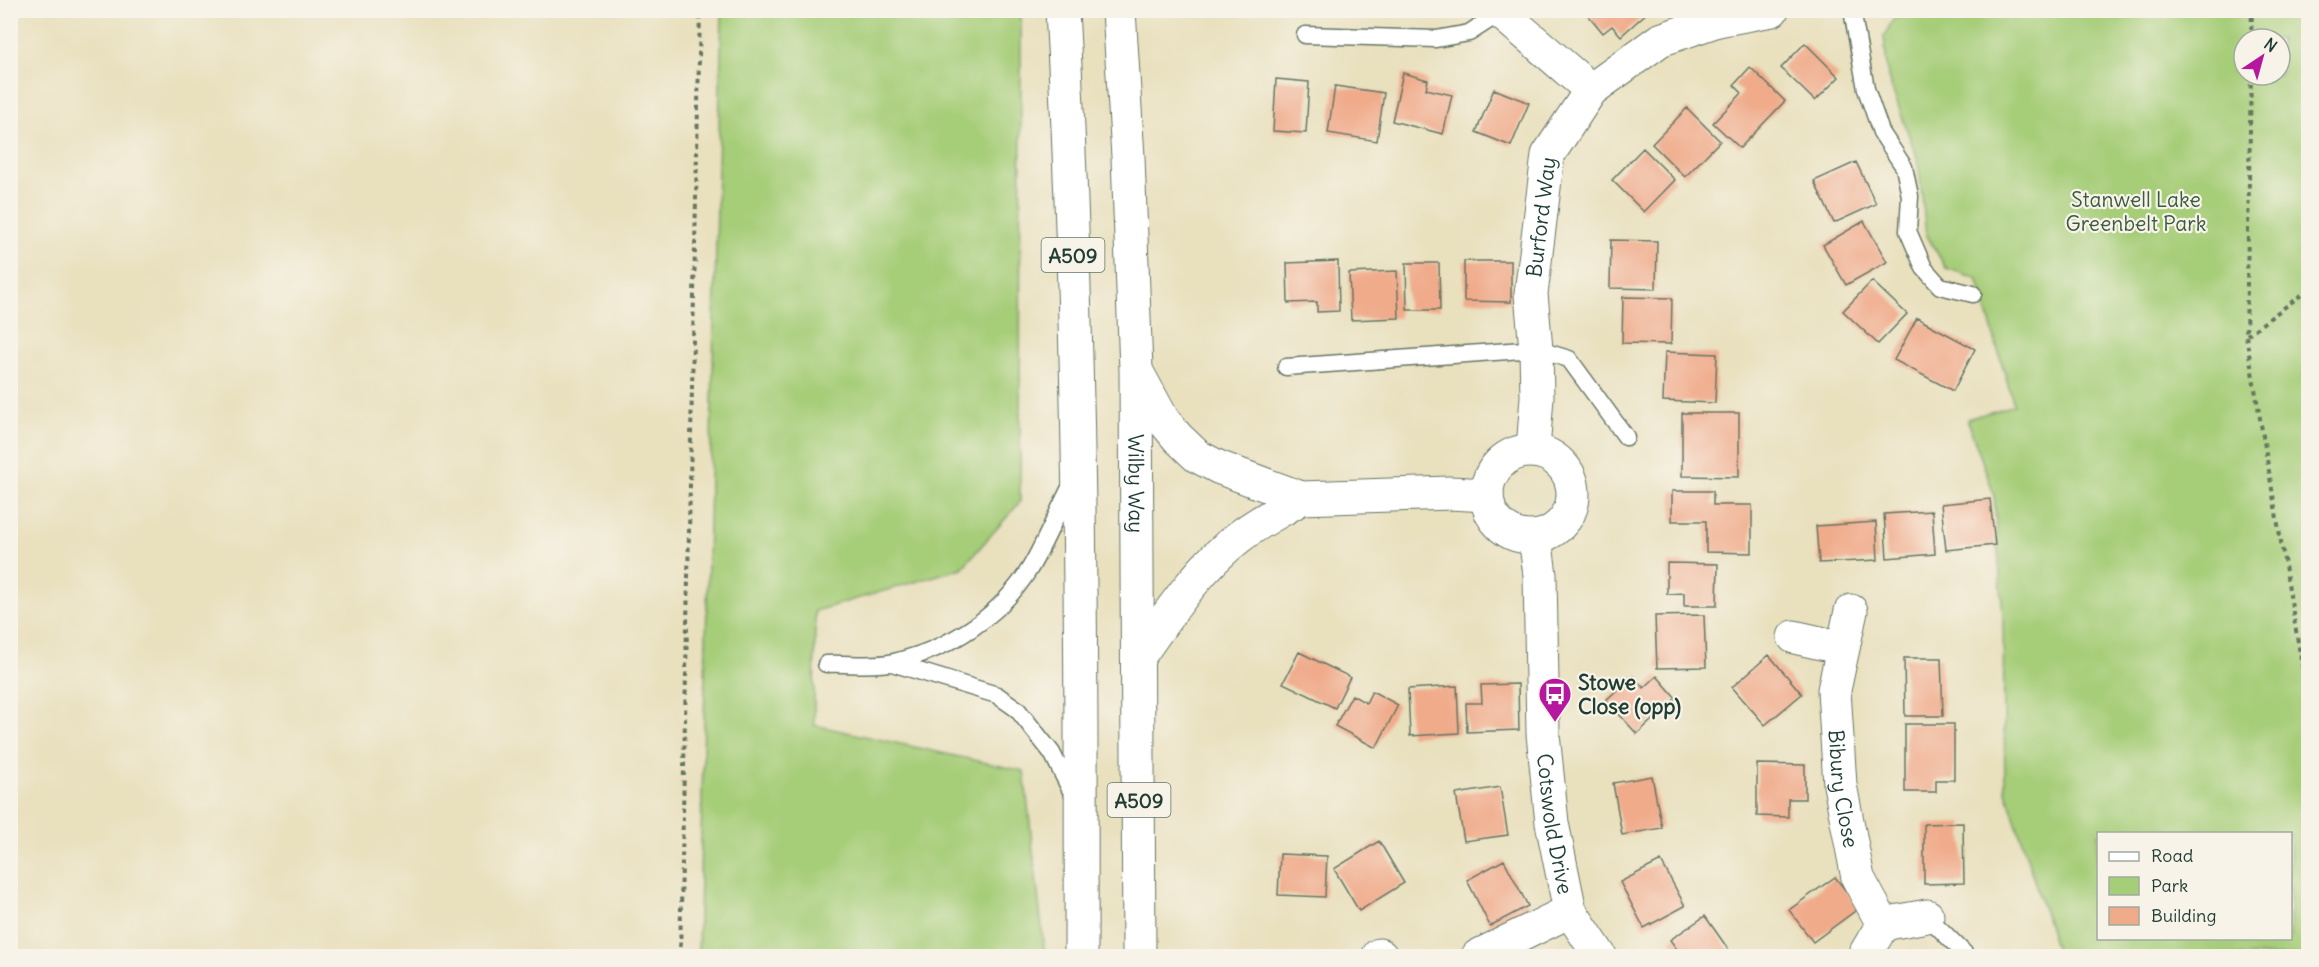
<svg xmlns="http://www.w3.org/2000/svg" width="2319" height="967" font-family="Delius,sans-serif">
  <rect width="100%" height="100%" fill="#f7f3e8"/>
  <filter id="ink" filterUnits="userSpaceOnUse"><feTurbulence type="fractalNoise" baseFrequency=".0167" numOctaves="2"/><feDisplacementMap in="SourceGraphic" scale="12" xChannelSelector="R" yChannelSelector="G"/><feConvolveMatrix kernelMatrix="1 2 1 2 8 2 1 2 1" color-interpolation-filters="sRGB"/></filter>
  <filter id="wash" filterUnits="userSpaceOnUse"><feTurbulence type="fractalNoise" baseFrequency=".008" numOctaves="4" result="noise"/><feDisplacementMap in="SourceGraphic" scale="24" xChannelSelector="R" yChannelSelector="G"/><feGaussianBlur stdDeviation="1.35" result="paint"/><feColorMatrix in="noise" values="0 0 0 0 0 0 0 0 0 0 0 0 0 0 0 0 0 1.4 0 .05"/><feComposite in="paint" operator="in"/></filter>
  <g filter="url(#wash)">
    <rect width="100%" height="100%" fill="#e9e0be"/>
    <path fill="#a6cd78" stroke="#628556" stroke-width="1.5" fill-rule="evenodd" d="M722,11h299l-1,491 -58,66 -147,43 -1,114 210,46 21,185h-347z
      M1911,11h397v945h-250l-53,-168 -2,-170 -9,-124 -27,-75 47,-14 -37,-127 -31,-10 -20,-34 -8,-74 -30,-82 -4,-42 9,-16zM2244,39h36v36h-36zM2098,834h192v104h-192z"/>
    <g id="blocks">
      <path fill="#f0ab8b" d="M1584,10h66l-29,26 -9,-10 -9,7z
        M1805,43l34,34 -24,24 -34,-33z
        M1750,67l35,34 -45,47 -27,-25 29,-30 -8,-8z
        M1403,73l25,7 -2,9 26,6 -9,39 -51,-13z
        M1276,79l33,3 -3,51 -33,-2z
        M1335,86l49,7 -7,48 -49,-8z
        M1494,89l35,14 -18,43 -35,-14z
        M1687,108l33,33 -35,36 -33,-33z
        M1643,148l32,32 -31,32 -32,-32z
        M1856,162l20,42 -42,19 -20,-42z
        M1864,221l23,41 -41,23 -23,-40z
        M1611,240l46,1 -1,48 -46,-1z
        M1338,261l1,50 -22,1v-10l-29,1 -1,-40z
        M1464,261h47v41l-47,-1z
        M1406,263h33l1,47h-33z
        M1397,271l2,47 -48,2 -2,-47z
        M1872,281l35,33 -29,30 -35,-33z
        M1623,297l49,1 -1,46 -49,-1z
        M1917,318l58,31 -22,42 -59,-31z
        M1665,352l52,2 -2,49 -52,-2z
        M1682,413h57v64l-57,-1z
        M1672,491h41v14h39v48l-46,-1v-31h-34z
        M1990,499l5,46 -49,5 -5,-46z
        M1932,511l3,43 -48,4 -3,-44z
        M1876,522l2,38 -59,3 -3,-37z
        M1667,563l51,1 -1,42h-33v-13l-17,1z
        M1704,615l2,52 -49,1 -2,-52z
        M1299,652l51,25 -15,31 -52,-25z
        M1769,655l33,39 -37,31 -33,-38z
        M1904,658h37l2,58h-38z
        M1633,676l11,12 13,-12 19,22 -39,36 -31,-34z
        M1518,684l1,46 -52,2 -1,-29h16l-1,-18z
        M1457,686l2,47 -49,3 -2,-47z
        M1372,691l26,14 -22,43 -41,-22 17,-31 14,8z
        M1905,724h49v56h-18v12h-31z
        M1757,764l48,1v34h-17v18l-31,-1z
        M1652,776l10,52 -40,7 -9,-52z
        M1500,787l8,48 -44,6 -8,-47z
        M1963,823l1,60 -40,1v-60z
        M1379,841l25,42 -45,28 -25,-42z
        M1280,854l47,2 -2,41 -47,-2z
        M1504,860l24,46 -38,20 -23,-46z
        M1661,861l24,45 -41,22 -24,-46z
        M1835,877l24,31 -46,34 -24,-32z
        M1705,916l28,40h-51l-12,-16z"/>
    </g>
  </g>
  <g filter="url(#ink)">
    <use href="#blocks" fill-opacity="0" stroke="#667664" stroke-width="1.5"/>
    <g fill="none" stroke-linecap="round" stroke-linejoin="round">
      <g stroke="#667664" stroke-width="19">
        <path id="service" d="M1852,10l14,79 15,43 23,35 6,29 -2,35 16,37 16,18 33,8
          M1305,35l131,4 33,-6 31,-20
          M1286,367l250,-18 33,10 57,78
          M892,663l105,32 20,14 35,44 22,44
          M826,664c20,-1 49,3 68,-2 55,-13 106,-45 136,-94 16,-27 28,-58 43,-86
          M1927,916l37,37 1,3"/>
      </g>
      <g stroke="#667664" stroke-width="35">
        <g id="minor">
          <path d="M1498,10l93,80"/>
          <path id="s1" d="M1533,450l4,-53 -1,-48 -5,-55 17,-139 43,-65 69,-50 58,-20 54,-10"/>
          <circle cx="1530" cy="494" r="43"/>
          <path id="s2" d="M1535,537l5,38 3,159 9,89 18,88 30,45"/>
          <path id="s3" d="M1851,611l-17,79 6,95 18,93 25,46 -19,32"/>
          <path d="M1794,637l49,11"/>
          <path d="M1883,924l44,-8"/>
          <path d="M1379,955l2,1"/>
          <path d="M1478,956l92,-45"/>
        </g>
      </g>
      <g stroke="#667664" stroke-width="35">
        <g id="trunk">
          <path d="M1062,10c18,315 20,631 19,946"/>
          <path id="s4" d="M1119,10l9,147 8,213 3,586"/>
          <path d="M1138,374l25,46 15,18 19,18 21,11 83,31 149,-5 37,2"/>
          <path d="M1139,656c29,-41 59,-88 100,-119 19,-15 42,-26 62,-39"/>
        </g>
      </g>
      <path stroke="#667664" stroke-width="4" stroke-dasharray="4.5 4.5" stroke-linecap="butt" d="M2251,39l1,-29
        M2251,75l-5,261 62,365
        M2247,335l61,-45
        M680,956l20,-946"/>
      <use href="#service" stroke="#fff" stroke-width="16"/>
      <use href="#minor" stroke="#fff" stroke-width="33"/>
      <use href="#trunk" stroke="#fff" stroke-width="33"/>
    </g>
  </g>
  <defs>
    <g id="bus-pin" transform="scale(1.725)"><path d="M0 17L-7.5 6A9.5 9.5 0 1 1 7.5 6Z" fill="#b5179e" stroke="#f7f3e8"/><path d="M-5-6H5V4H4V6H2V4H-2V6H-4V4H-5ZM-3.5-4V0h7V-4ZM-3.5 1.2v1.5H-2V1.2ZM2 1.2v1.5H3.5V1.2Z" fill="#fff"/></g>
  </defs>
  <g fill-rule="evenodd">
    <use href="#bus-pin" x="1555" y="694"/>
  </g>
  <g text-anchor="middle" dominant-baseline="central" stroke-width="4.5" stroke-linejoin="round" paint-order="stroke">
    <g fill="#f7f3e8" stroke="#60746a" stroke-width="1.5">
      <rect x="1041.5" y="238" width="63" height="34" rx="4.5"/>
      <rect x="1107.5" y="783" width="63" height="34" rx="4.5"/>
    </g>
    <g font-size="20" font-weight="bold" fill="#1f3d34">
      <text x="1073" y="255">A509</text>
      <text x="1139" y="800">A509</text>
    </g>
    <g font-size="21" fill="#3a5a42" stroke="#f7f3e8">
      <text x="2136" y="199">Stanwell Lake<tspan x="2136" dy="24">Greenbelt Park</tspan></text>
    </g>
    <g font-size="21" fill="#1f3d34" stroke="#f7f3e8">
      <text stroke="none"><textPath href="#s1" startOffset="234">Burford Way</textPath></text>
      <text stroke="none"><textPath href="#s4" startOffset="474">Wilby Way</textPath></text>
      <text stroke="none"><textPath href="#s3" startOffset="180">Bibury Close</textPath></text>
      <text stroke="none"><textPath href="#s2" startOffset="288">Cotswold Drive</textPath></text>
    </g>
    <g font-size="21" font-weight="bold" fill="#1f3d34" stroke="#f7f3e8" text-anchor="start">
      <text x="1578" y="682">Stowe<tspan x="1578" dy="24">Close (opp)</tspan></text>
    </g>
  </g>
  <rect width="2319" height="967" fill="none" stroke="#f7f3e8" stroke-width="36"/>
  <rect x="2097" y="832" width="195" height="108" fill="#f7f3e8" stroke="#a1aaa0" stroke-width="1.5"/>
  <rect x="2109" y="852" width="30" height="9" fill="#ffffff" stroke="#a1aaa0" stroke-width="1.5"/>
  <text x="2151" y="862" font-size="18" fill="#1f3d34">Road</text>
  <rect x="2109" y="877" width="30" height="18" fill="#a6cd78" stroke="#a1aaa0" stroke-width="1.5"/>
  <text x="2151" y="892" font-size="18" fill="#1f3d34">Park</text>
  <rect x="2109" y="907" width="30" height="18" fill="#f0ab8b" stroke="#a1aaa0" stroke-width="1.5"/>
  <text x="2151" y="922" font-size="18" fill="#1f3d34">Building</text>
  <g transform="translate(2262 57) rotate(36)"><circle r="28" fill="#f7f3e8" stroke="#a1aaa0" stroke-width="1.5"/>
  <path d="M0-4.5L10 22L0 15L-10 22Z" fill="#b5179e"/>
  <text y="-9" font-size="16" font-weight="bold" text-anchor="middle" fill="#1f3d34">N</text>
  </g>
</svg>
